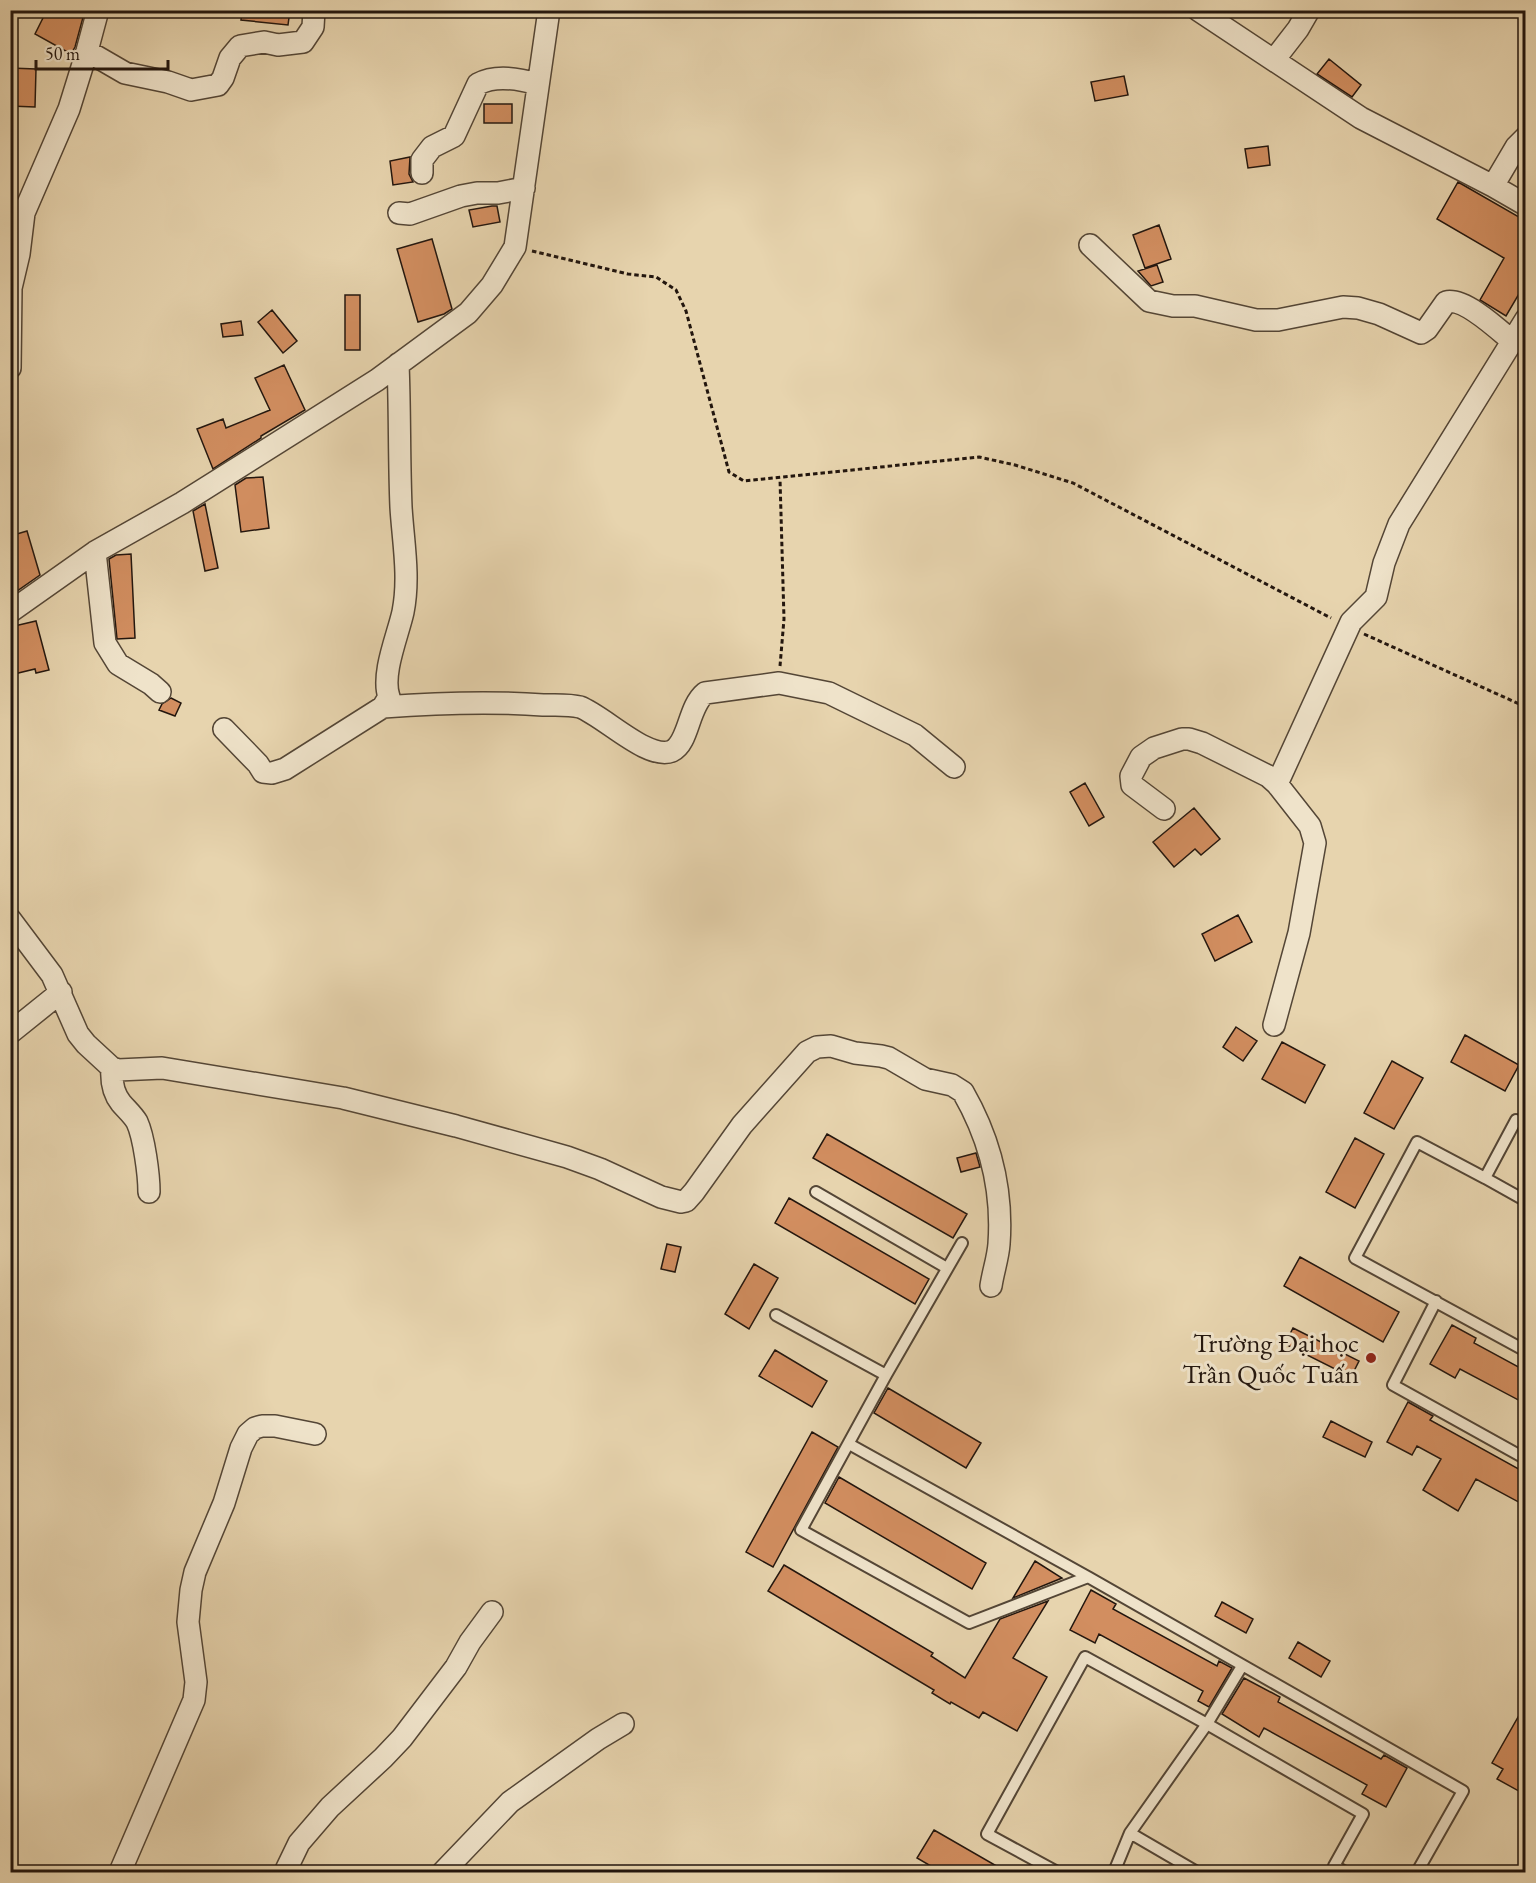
<svg xmlns="http://www.w3.org/2000/svg" width="1536" height="1883" font-family="'EB Garamond',serif">
  <rect width="100%" height="100%" fill="#e7d4ae"/>
  <filter id="stains"><feTurbulence type="fractalNoise" baseFrequency=".00333" numOctaves="4"/><feColorMatrix values="0 0 0 0 .2 0 0 0 0 .09 0 0 0 0 .02 0 0 0 .5 -.17"/></filter>
  <radialGradient id="worn" r=".72"><stop offset=".6" stop-color="#630" stop-opacity="0"/><stop offset="1" stop-color="#630" stop-opacity=".3"/></radialGradient>
  <path fill="#d28e60" stroke="#23160e" stroke-width="1.5" d="M47,10h38l-10,37 -4,7 -36,-20z
    M242,10h48l-2,15 -47,-5z
    M1329,59l32,26 -9,12 -35,-23z
    M10,68l26,1 -1,38 -25,-1z
    M1124,76l4,19 -33,6 -4,-19z
    M484,104h28v19h-28z
    M1268,146l2,19 -22,3 -3,-19z
    M410,157l-1,17 4,8 -20,3 -3,-24z
    M1458,182l68,39v61l-20,34 -26,-16 24,-42 -67,-39z
    M492,206h5l3,16 -27,5 -4,-17z
    M1159,225l12,34 -26,9 -12,-33z
    M432,239l20,70 -8,5 -26,8 -21,-73z
    M1157,265l6,17 -12,4 -13,-15z
    M345,295h15v55h-15z
    M272,310l25,31 -14,12 -25,-31z
    M241,321l2,14 -20,2 -2,-13z
    M284,365l21,45 -44,26v2l-48,31 -16,-40 26,-10 3,9 44,-18 -15,-32z
    M263,477l6,51 -28,4 -6,-47 11,-7z
    M205,504l13,64 -13,3 -12,-60z
    M27,531l13,44 -23,16 -7,2v-57z
    M131,554l4,84 -18,1 -8,-80 7,-4z
    M36,621l13,49 -13,3 -1,-4 -25,6v-48z
    M171,698l10,5 -6,13 -16,-6 3,-6z
    M1085,783l19,34 -15,9 -19,-34z
    M1194,808l26,31 -19,16 -6,-6 -21,18 -21,-25z
    M1238,915l14,27 -37,19 -13,-27z
    M1236,1027l21,14 -14,20 -20,-14z
    M1465,1035l54,30 -14,26 -54,-29z
    M1282,1042l43,23 -20,38 -43,-24z
    M1392,1061l31,17 -29,51 -30,-16z
    M827,1134l140,80 -14,24 -140,-80z
    M1355,1138l29,16 -29,54 -29,-16z
    M976,1153l4,14 -19,5 -4,-14z
    M789,1198l140,81 -14,25 -140,-81z
    M667,1244l14,3 -6,25 -14,-3z
    M1300,1257l99,55 -16,30 -99,-56z
    M754,1264l24,14 -29,51 -24,-15z
    M1452,1325l24,13 -2,5 52,28v33l-66,-35 -5,9 -25,-14z
    M1293,1328l66,33 -8,16 -66,-33z
    M775,1350l52,31 -15,26 -53,-31z
    M888,1388l93,55 -15,25 -92,-55z
    M1408,1402l25,14 -3,4 96,53v33l-50,-27 -18,32 -35,-21 18,-31 -24,-13 -5,9 -25,-13z
    M1331,1421l41,21 -7,15 -42,-20z
    M812,1432l26,15 -65,120 -27,-15z
    M839,1477l147,86 -14,26 -147,-86z
    M1035,1561l27,17 -49,20z
    M784,1565l149,88 -2,3 34,22 35,-59 48,-18 -35,57 34,19 -30,54 -34,-19 -4,6 -28,-16 -1,2 -18,-11 2,-3 -166,-99z
    M1091,1590l25,14 -3,5 104,57 2,-5 13,7 -23,39 -11,-6 5,-10 -104,-57 -4,9 -25,-13z
    M1222,1602l31,17 -7,14 -31,-17z
    M1298,1642l32,19 -9,16 -32,-19z
    M1244,1678l36,19 -2,5 103,57 3,-4 23,13 -21,39 -24,-13 5,-9 -103,-57 -5,9 -37,-23z
    M1526,1703v92l-29,-16 6,-10 -11,-6z
    M934,1830l73,42h-66l-24,-14z"/>
  <g fill="none" stroke-linecap="round" stroke-linejoin="round">
    <g stroke="#544636" stroke-width="14">
      <path id="lane" d="M1526,1125l-10,-5 -31,58 -68,-36 -62,116 171,93
        M1485,1178l41,23
        M816,1192l131,76
        M962,1243l-76,132 -85,155 168,93 119,-46 375,214 -46,81
        M1436,1301l-43,84 133,74
        M776,1315l110,60
        M849,1444l239,133
        M1130,1833l67,39
        M1057,1872l-70,-38 98,-177 122,67 156,90 -29,52 11,6
        M1114,1872l16,-39 77,-109 35,-58"/>
    </g>
    <g stroke="#544636" stroke-width="24">
      <path id="street" d="M1198,10l163,108 132,68
        M87,51l38,22 43,9 23,8 27,-5 5,-7 7,-20 10,-12 24,-4 14,3 25,-3 10,-15 1,-17
        M1274,60l24,-31 11,-19
        M1526,137l-10,10 -23,39 33,19
        M422,173v-13l10,-13 22,-11 24,-52c18,-10 42,-5 60,0
        M399,213l11,1 51,-18 16,-3h21l26,-5
        M1090,245l59,56 24,5h22l61,14h22l65,-13 15,1 21,6 42,19 6,-4 19,-27c18,-5 53,28 66,39
        M10,368l1,-80 8,-34 5,-41 45,-104 18,-58 11,-41
        M95,552l10,91 13,21 33,20 9,8
        M10,612l85,-60 87,-49 195,-123 91,-67 24,-28 23,-38 34,-237
        M383,707c54,-4 106,-6 160,-2 11,0 26,-1 37,2 24,9 68,54 92,44 17,-8 16,-44 33,-58l74,-10 50,10 86,42 39,32
        M224,729l34,35 5,8 9,1 13,-4 98,-62 6,-10c-8,-23 9,-62 14,-85 7,-35 0,-71 -2,-105 -2,-48 -1,-95 -3,-143
        M1277,784l74,-162 25,-25 8,-34 15,-39 127,-205
        M1164,809l-32,-24 -1,-9 10,-19 13,-9 28,-9h7l13,4 66,33 9,8 33,42 5,17 -16,90 -25,92
        M10,919l42,56 26,59 8,10 26,24 6,2 44,-2 181,30 113,28 111,31 33,12 61,28 20,5 5,-1 8,-9 48,-67 65,-73 10,-5 14,-1 24,7 26,3 8,2 36,21 27,6 11,7c27,47 40,97 36,152 -1,14 -6,28 -8,42
        M10,1033l51,-41
        M112,1068c-1,13 1,25 9,35 5,6 12,12 16,19 7,15 12,53 12,70
        M120,1872l74,-172 2,-18 -8,-60 3,-32 4,-18 29,-69 17,-55 7,-14 7,-6 7,-2h13l40,8
        M285,1872l14,-29 31,-36 53,-49 19,-20 54,-71 14,-25 22,-30
        M443,1872l67,-70 88,-63 25,-15"/>
    </g>
    <path stroke="#23160e" stroke-width="3" stroke-dasharray="4.5 3" stroke-linecap="butt" d="M532,251l96,23 28,3 20,13 10,21 43,161 15,9 235,-24 36,8 58,18 258,135
      M1364,634l162,73
      M780,666l4,-47 -4,-140"/>
    <use href="#lane" stroke="#efe3ca" stroke-width="10"/>
    <use href="#street" stroke="#efe3ca" stroke-width="21"/>
  </g>
  <circle fill="#8f2418" stroke="#efe3ca" stroke-width="2" cx="1371" cy="1358" r="6"/>
  <g text-anchor="middle" dominant-baseline="central" stroke-width="6" stroke-linejoin="round" paint-order="stroke">
    <g font-size="27" fill="#23160e" stroke="#efe3ca" text-anchor="end">
      <text x="1359" y="1342">Trường Đại học<tspan x="1359" dy="31">Trần Quốc Tuấn</tspan></text>
    </g>
  </g>
  <rect width="1536" height="1883" fill="none" stroke="#e7d4ae" stroke-width="36"/>
  <rect x="12" y="12" width="1512" height="1859" fill="none" stroke="#23160e" stroke-width="3"/>
  <rect x="18" y="18" width="1500" height="1847" fill="none" stroke="#23160e" stroke-width="1.5"/>
  <path d="M36 60v9h132v-9" fill="none" stroke="#23160e" stroke-width="3"/>
  <text x="45" y="60" font-size="18" fill="#23160e" stroke="#efe3ca" stroke-width="4.5" paint-order="stroke">50 m</text>
  <rect width="100%" height="100%" filter="url(#stains)"/>
  <rect width="100%" height="100%" fill="url(#worn)"/>
</svg>
